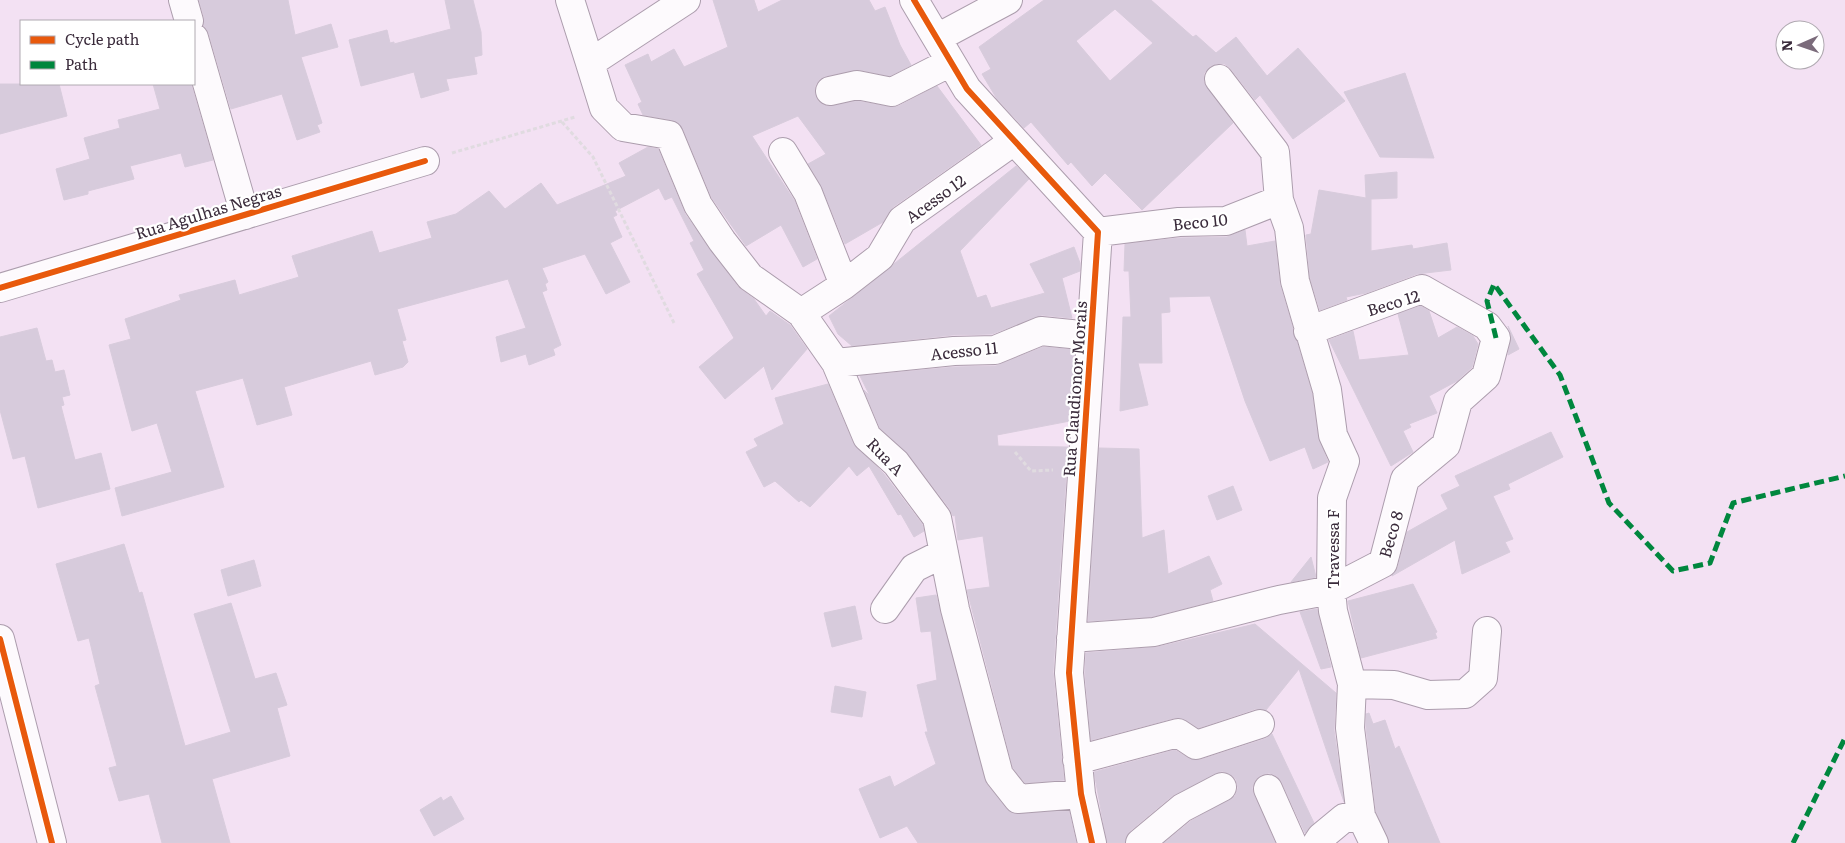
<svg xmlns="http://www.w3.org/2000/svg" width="1845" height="843" font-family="Literata,serif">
  <rect width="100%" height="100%" fill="#f3e1f3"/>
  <path fill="#d7cbdc" stroke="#d8ccdc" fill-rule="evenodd" d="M199,0h89l7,35 36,-11 7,23 -37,10 21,66 -5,2 3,7 -23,8 -15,-46 -51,15 -22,-75 -5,-8v-9z
    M445,0h28l8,32 1,23 -8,2 3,17 -31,5 3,11 -28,8 -7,-26 -53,14 -12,-46 38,-10 3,13 4,-1v2l57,-15z
    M713,0h41l4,12 24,-12h87l6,11 10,-4 15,38 11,20 -21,11 -30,-6 -34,6 -6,3 -5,7v8l3,7 8,5 31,-5 33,6 9,-1 38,-20 44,59 -88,62 -10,15 -38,22 -23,-57 -14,-23 18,-10 -28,-38 -46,20 42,64 23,59 -14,8 -22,-42 -35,21 -34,-48 -29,-69 -11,-9 -29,-5 -5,-11 4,-2 -17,-37 23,-11 3,8 23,-13 10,18 44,-20z
    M1044,0h107l42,37 3,-2 20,18 20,-16 31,39 31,-28 47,53 -52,38 -33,-44 -5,5 -24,-31 -6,-5h-9l-6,2 -6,7v9l29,41 -91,87 -37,-37 -13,13 -21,-24 -3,3 -37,-43 -7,6 -27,-29 -15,-25 9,-5 -12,-22zM1115,9l38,34 -43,38 -34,-40z
    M1405,73l29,85 -54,-1 -36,-65z
    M0,84h59l8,32 -67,18z
    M153,84h38l22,76 -28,7 -4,-14 -51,13 4,13 -46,12v3l-24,6 -8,-31 34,-10 -6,-21 36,-10 -2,-8 42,-11z
    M648,147l10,2 27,65 53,73 16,12 12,17 4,-5 20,14 17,24 -35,41 -8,-24 -39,33 -26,-32 35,-29 -37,-64 7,-4 -14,-27 4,-2 -22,-44 -7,3 -6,-12 -44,23 2,4 -4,2 9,20 -12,6 20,39 -24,12 -21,-40 -43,14 6,14 -3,2 2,6 -5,2 19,53 -8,4 2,6 -26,10 -3,-11 -25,8 -5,-25 30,-9 -18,-49 -111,30 9,31 -4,1 6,21 -5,5 -28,8 -4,-14 -87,26 8,28 -35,10 -14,-47 -48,13 29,96 -102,29 -7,-28 57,-16 -15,-49 -25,8 -23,-86 22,-6 -6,-20 56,-19 -2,-5 56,-15 4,15 60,-18 -7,-21 80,-25 7,22 53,-15 -5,-16 29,-8 33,-23 16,18 36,-26 16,22 69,-29 -7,-13z
    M1016,166l13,13 -69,72 17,47 9,-3 5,13 54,-15 -15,-29 44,-17 6,16v8l-18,7 10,40 -30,-3 -50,19 -40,1 -100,11 -14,-12 -9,-18z
    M1397,172v26l-26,1v52l41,-6 1,4 34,-6 4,27 -34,4 -51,19 -20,4 1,3 -27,10 -10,-32 -4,-43 5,-1 8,-44 47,8 -1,-23z
    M1245,230l2,16 28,-5 5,44 32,108 6,44 10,25 -15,7 -8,-22 -35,14 -25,-60 -35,-105 -41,1 1,15 -9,1 1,50h-24l10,42 -28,6 3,-94h8l-2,-46h-5l1,-27 55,-6 47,-1z
    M1421,306l8,5 9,27 19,-11 16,9 5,8 -6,23 -15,14 -28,15 8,17 -28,11 2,3 -8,4 10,21 -22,14 -62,-126 24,-9 6,29 50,-5 -11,-41z
    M1508,326l11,23 -11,6 3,-20z
    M37,328l9,33 6,-1 3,12 9,-2 6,25 -8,2 2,8 -3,1 14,54 26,-7 9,36 -72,19 -13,-52 -12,3 -13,-49v-73z
    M1043,347l32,3 -5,71 -73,14 1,11 70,1 -15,225 11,108 -39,3 -12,-15 -46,-178 23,-3 -7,-51 -25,4 -3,-25 -2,1 -3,-7 -42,-55 -28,-26 -16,-38 6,6 -10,-20 95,-9 41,-1z
    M828,384l25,59 31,31 38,50 2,7 -10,6 -13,-23 -3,1 -29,-49 -12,10 -8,-10 -39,41 -9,-7 -2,2 -24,-21 -11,6 -18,-35 12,-6 -4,-7 30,-15 -9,-26z
    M1551,432l12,25 -55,27 2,5 -17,7 20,43 -8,3 5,10 -48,22 -7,-34 -63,36 6,-9 9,-35 41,-23 -7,-14 19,-9 -5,-10z
    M1099,448l40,1 3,89 22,-8 4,44 41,-18 13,28 -12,6 3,11 -62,16 -63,4z
    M1233,486l9,24 -25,10 -9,-24z
    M124,544l15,49 3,-1 43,154 46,-14 -37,-118 37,-11 24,76 21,-6 11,32 -10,3 13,48 -78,23 18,64h-68l-13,-49 -30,7 -10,-33 8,-2 -22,-80 5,-2 -11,-46 -11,3 -22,-77z
    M1311,557l5,20 -25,5z
    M254,560l7,26 -33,10 -7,-26z
    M1413,584l24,48 -2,1 2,5 -76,20 -13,-57z
    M936,595l51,189 25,29 57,-2 7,32h-158l-11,-17 -27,12 -21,-49 31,-13 4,11 42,-23 -11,-32h3l-11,-47 20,-5 -6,-49 -10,1 -5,-34z
    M855,606l7,33 -30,8 -8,-34z
    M1317,609l14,58 -10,2 -21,-57z
    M1255,624l81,69 -2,37 10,72 -45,-133 -33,41 -11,-1 -57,19 -12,-8 -12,-2 -83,22 -6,-67 1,-20 72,-6z
    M835,686l31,6 -4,25 -31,-5z
    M1369,713l4,11 12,-4 10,29 4,-3 41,97h-51l-13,-31 -10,-85v-13z
    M1272,734l42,89 -9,10 -23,-50 -5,-7 -8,-3 -8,2 -5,4 -4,9 23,55h-111l27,-22 44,-25 3,-8 -2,-9 -6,-5 -8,-3 -50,25 -42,35 -5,12h-18l-13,-71 81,-22 13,8 12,2 65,-21z
    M451,796l13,23 -30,17 -14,-26 21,-13 2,4z"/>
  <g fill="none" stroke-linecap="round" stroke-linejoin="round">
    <g stroke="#ac9dad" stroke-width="30">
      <path id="minor" d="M183,0l6,21
        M570,0l20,63
        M686,0l-96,63 14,45 19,19 46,8 29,70 24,36 28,36 51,36 35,50 31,74 29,26 41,55 18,91 44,166 19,24 63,-5
        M914,0l53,89 131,143 -29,441 12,121 11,49
        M194,38l51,177
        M937,38l71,-38
        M830,91l27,-6 35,7 59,-30
        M783,152l25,41 36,92
        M1279,200l10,28 6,53 32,109 6,45 12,26 -13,37 -1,92 2,21 19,73 -2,44 11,88 13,27
        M1098,232l81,-10 47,-1 53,-21 -4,-48 -56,-73
        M0,288l425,-127
        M801,313l43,-28 36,-28 22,-37 112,-79
        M836,363l118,-12 41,-1 46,-19 50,5
        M885,609l29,-41 30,-15
        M1071,638l83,-6 125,-32 52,-10 52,-27 22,-84 41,-34 12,-44 28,-25 10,-38 -9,-12 -65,-37 -114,42
        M0,639l52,204
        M1352,684l42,1 34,10 37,-1 18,-16 4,-47
        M1077,760l101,-27 18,12 64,-21
        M1268,789l24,54
        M1140,843l42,-35 40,-21
        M1317,843l4,-6 23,-19 17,-2"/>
    </g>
    <path stroke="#e0dbe0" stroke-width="3" stroke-dasharray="4 2.5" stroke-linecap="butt" d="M562,122l31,35 81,166
      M452,153l123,-36
      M1015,452l16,19 22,-1"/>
    <use href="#minor" stroke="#fdfafd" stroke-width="28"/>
    <path stroke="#00873e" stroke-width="5" stroke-dasharray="10 5" stroke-linecap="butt" d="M1496,338l-9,-37 7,-17 66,91 49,128 64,68 37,-8 23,-60 112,-27
      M1793,843l52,-105"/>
    <g stroke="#fff" stroke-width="9">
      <path id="cycleway" d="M914,0l53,89 131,143 -29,441 12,121 11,49
        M0,288l425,-127
        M0,639l52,204"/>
    </g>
    <use href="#cycleway" stroke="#e8590c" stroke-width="6"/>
  </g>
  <g text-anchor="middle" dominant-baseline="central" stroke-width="4.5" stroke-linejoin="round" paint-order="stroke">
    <g font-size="16" fill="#3a2b3b" stroke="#fff">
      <text transform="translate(935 198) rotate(-36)">Acesso 12</text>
      <text transform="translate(208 211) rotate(-17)">Rua Agulhas Negras</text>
      <text transform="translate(1200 221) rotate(-6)">Beco 10</text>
      <text transform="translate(1393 302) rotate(-17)">Beco 12</text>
      <text transform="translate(964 350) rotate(-6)">Acesso 11</text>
      <text transform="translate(1074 389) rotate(-86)">Rua Claudionor Morais</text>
      <text transform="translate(886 456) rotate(46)">Rua A</text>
      <text transform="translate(1390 534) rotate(-74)">Beco 8</text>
      <text transform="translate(1332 549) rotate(-90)">Travessa F</text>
    </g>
  </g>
  <rect x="20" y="20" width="175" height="65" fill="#ffffff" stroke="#b0aab1"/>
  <rect x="30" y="36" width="25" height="8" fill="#e8590c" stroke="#b0aab1"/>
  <text x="65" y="45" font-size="15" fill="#3a2b3b">Cycle path</text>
  <rect x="30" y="61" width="25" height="8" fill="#00873e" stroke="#b0aab1"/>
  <text x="65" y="70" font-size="15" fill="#3a2b3b">Path</text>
  <g transform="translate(1800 45) rotate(268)"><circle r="24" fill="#ffffff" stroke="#b0aab1"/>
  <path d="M0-4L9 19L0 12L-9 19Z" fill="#7b6b7b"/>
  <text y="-8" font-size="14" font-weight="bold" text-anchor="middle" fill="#3a2b3b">N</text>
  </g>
</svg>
